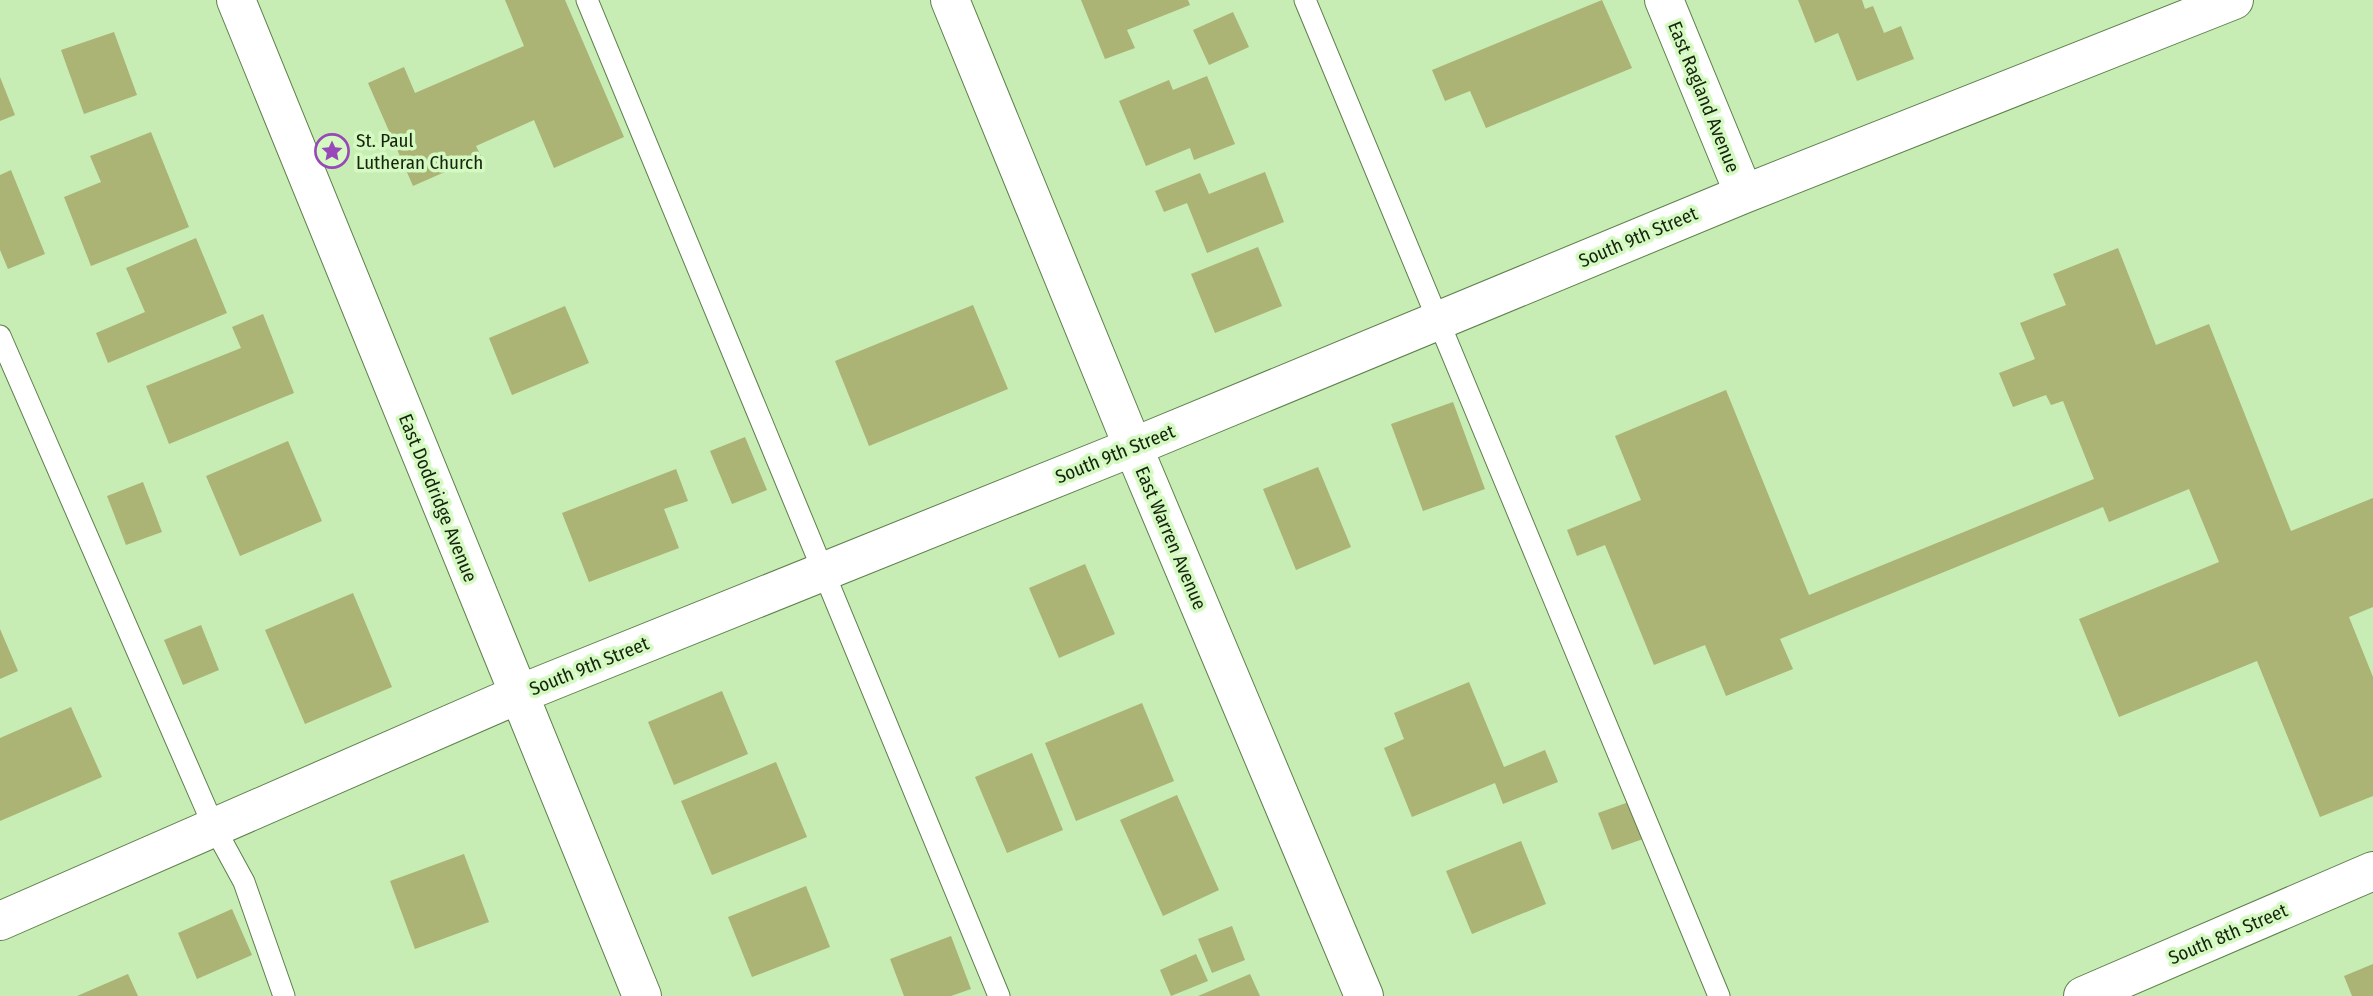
<svg xmlns="http://www.w3.org/2000/svg" width="2373" height="996" font-family="'Fira Sans Condensed',sans-serif">
  <rect width="100%" height="100%" fill="#c7ecb4"/>
  <path fill="#abb375" d="M505,0h60l59,137 -70,31 -20,-48 -58,26 5,10 -68,30 -45,-103 36,-16 11,26 109,-47z
    M1081,0h107l2,5 -63,25 8,18 -30,11z
    M1602,0l30,68 -146,60 -16,-37 -25,10 -13,-31z
    M1798,0h64l3,9 8,-3 11,27 17,-7 13,33 -57,22 -19,-48 -23,10z
    M1233,12l16,35 -40,18 -16,-35z
    M114,32l23,63 -53,19 -23,-64z
    M1207,76l28,68 -41,16 -4,-12 -44,18 -27,-65 50,-21 4,10z
    M0,77l15,38 -15,6z
    M151,132l38,95 -98,39 -27,-69 37,-15 -11,-26z
    M11,170l34,84 -37,15 -8,-19v-75z
    M1265,172l19,50 -77,31 -20,-50 -23,9 -9,-21 45,-18 9,21z
    M196,238l31,75 -119,50 -12,-30 49,-21 -19,-44z
    M1258,247l24,59 -67,27 -24,-59z
    M2118,248l38,97 53,-21 82,207 82,-33v109l-24,10 24,60v119l-53,21 -63,-156 -138,56 -40,-98 140,-57 -30,-73 -80,33 -6,-15 -323,132 13,30 -67,27 -21,-51 -51,20 -49,-120 -28,11 -10,-26 74,-30 -26,-64 111,-46 83,205 285,-116 -31,-78 -12,4 -5,-10 -33,12 -14,-34 36,-14 -15,-36 46,-18 -13,-31z
    M973,305l35,84 -139,57 -34,-85z
    M565,306l24,57 -77,32 -23,-57z
    M263,314l31,79 -125,51 -23,-58 95,-38 -9,-21z
    M1453,402l32,87 -62,22 -32,-87z
    M745,437l22,53 -35,14 -22,-53z
    M288,441l34,80 -82,35 -34,-80z
    M1318,467l33,80 -55,23 -33,-81z
    M676,469l12,32 -24,8 15,39 -90,34 -27,-69z
    M143,482l19,50 -36,13 -19,-49z
    M1085,564l30,70 -56,24 -30,-70z
    M353,593l39,94 -87,37 -40,-94z
    M201,625l18,45 -36,15 -19,-45z
    M0,629l18,42 -18,8z
    M1469,682l35,85 41,-17 13,32 -55,22 -8,-21 -83,34 -28,-69 20,-9 -10,-26z
    M722,691l26,63 -74,31 -26,-63z
    M1142,703l32,78 -98,40 -31,-78z
    M71,707l31,70 -102,44v-83z
    M1032,753l31,77 -56,23 -32,-76z
    M776,762l31,75 -95,38 -31,-74z
    M1177,795l42,95 -56,26 -43,-96z
    M1629,802l14,37 -31,11 -14,-37z
    M1521,841l25,63 -74,30 -26,-63z
    M464,854l25,68 -74,27 -25,-68z
    M806,886l24,61 -78,30 -24,-60z
    M232,909l20,46 -55,24 -19,-46z
    M1232,926l13,34 -33,13 -14,-34z
    M951,936l20,53 -20,7h-47l-14,-37z
    M1196,954l12,27 -37,15 -11,-26z
    M2373,964v32h-21l-8,-20z
    M128,974l10,22h-61z
    M1250,974l10,22h-62z"/>
  <g fill="none" stroke-linecap="round" stroke-linejoin="round">
    <g stroke="#5e7f4c" stroke-width="23">
      <path id="service" d="M587,0l412,996
        M1305,0l414,996
        M0,336l214,491 30,55 40,114"/>
    </g>
    <g stroke="#5e7f4c" stroke-width="40">
      <path id="minor" d="M236,0l406,996
        M950,0l183,447 231,549
        M1664,0l80,194
        M0,921l517,-226 616,-248 611,-253 490,-194
        M2083,996l290,-125"/>
    </g>
    <use href="#service" stroke="#fff" stroke-width="21"/>
    <use href="#minor" stroke="#fff" stroke-width="38"/>
  </g>
  <defs>
    <g id="sight-ring" transform="scale(1.75)"><circle r="9.5" fill="#d4fac1" stroke="#9848b8" stroke-width="1.5"/><path d="M0-6L1.8-2.2L6-1.7L2.9 1.2L3.7 5.4L0 3.3L-3.7 5.4L-2.9 1.2L-6-1.7L-1.8-2.2Z" fill="#9848b8"/></g>
  </defs>
  <g fill-rule="evenodd">
    <use href="#sight-ring" x="332" y="151"/>
  </g>
  <g text-anchor="middle" dominant-baseline="central" stroke-width="7" stroke-linejoin="round" paint-order="stroke">
    <g font-size="19" fill="#16230e" stroke="#d4fac1">
      <text transform="translate(1704 97) rotate(68)">East Ragland Avenue</text>
      <text transform="translate(1638 237) rotate(-23)">South 9th Street</text>
      <text transform="translate(1115 454) rotate(-22)">South 9th Street</text>
      <text transform="translate(438 498) rotate(68)">East Doddridge Avenue</text>
      <text transform="translate(1171 538) rotate(67)">East Warren Avenue</text>
      <text transform="translate(589 666) rotate(-22)">South 9th Street</text>
      <text transform="translate(2228 934) rotate(-23)">South 8th Street</text>
    </g>
    <g font-size="19" fill="#16230e" stroke="#d4fac1" text-anchor="start">
      <text x="356" y="140">St. Paul<tspan x="356" dy="22">Lutheran Church</tspan></text>
    </g>
  </g>
</svg>
